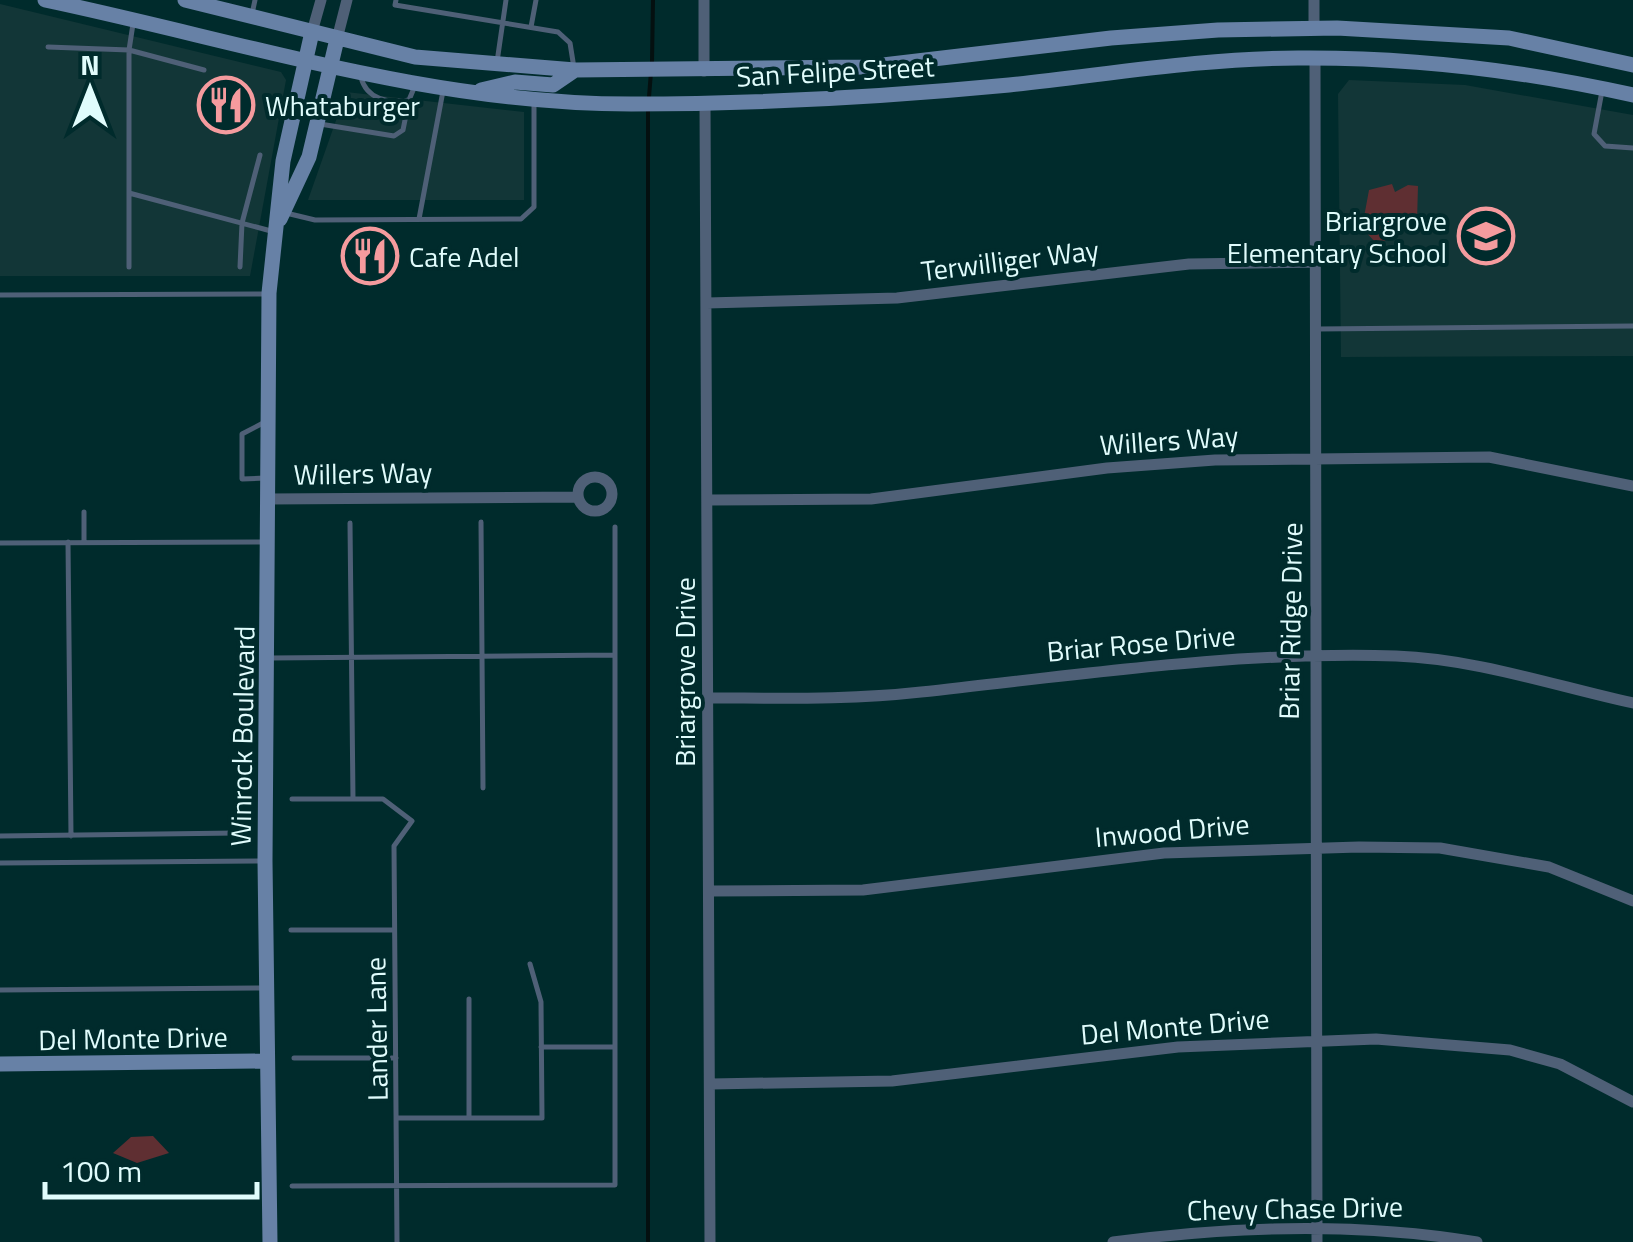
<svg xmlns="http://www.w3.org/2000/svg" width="1633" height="1242" font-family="'Titillium Web',sans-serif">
  <rect width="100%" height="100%" fill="#002b2c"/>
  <path fill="#123637" d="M0,4l281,68 5,8 -36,196h-250z
    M1349,80l116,5 168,30v241l-292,1 -3,-263z
    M346,92l178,20v88h-216z"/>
  <path fill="#5f2f32" d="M1392,184l3,8 13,-7 10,1 -1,36 -20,-4 -12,23 -8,3 -15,-16 7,-38z
    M153,1136l16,17 -32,10 -24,-10 18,-16z"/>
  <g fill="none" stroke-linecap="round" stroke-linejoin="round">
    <path stroke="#041010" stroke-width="4" d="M652,62l1,-62
      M649,97l2,-25
      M648,1242v-1135"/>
    <path stroke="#4f6077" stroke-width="5" d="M396,0l-1,5 163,27 12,11 4,25
      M252,14l3,-14
      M531,27l5,-27
      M48,47l81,3 75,20
      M497,62l9,-62
      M361,77c5,22 28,27 48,23l5,-12
      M1602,91l-8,43 11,12 28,2
      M320,124l74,12 9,-6 6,-30
      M129,193l142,38
      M286,213l29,7 206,-1 13,-12v-105
      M419,219l24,-128
      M129,267v-217l4,-26
      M240,267l2,-44 18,-68
      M0,295l266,-1
      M1318,329l315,-3
      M265,478l-23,1v-45l23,-12
      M84,512v30
      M481,522l2,266
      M350,523l3,276
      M68,542l3,294
      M0,543l265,-1
      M270,658l344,-3
      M292,799h91l29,22 -18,25 3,396
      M0,836l237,-3
      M0,863l262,-2
      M291,930h102
      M0,990l263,-2
      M469,999v119
      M541,1047h74
      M294,1058h102
      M397,1118h145l-1,-116 -11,-38
      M292,1186l323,-1v-658"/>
    <path stroke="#4f6077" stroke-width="11" d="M1314,0v28
      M312,32l9,-32
      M337,39l10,-39
      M1315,58l2,1184
      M704,71v-71
      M705,103l5,1139
      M707,303l190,-5 292,-34 129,-2
      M578 494a17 17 0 1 1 34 0a17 17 0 1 1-34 0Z
      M268,499l310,-2
      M708,500l163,-1 236,-31 108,-8 274,-3 144,29
      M709,698c70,0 141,2 212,-6 158,-17 314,-41 475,-36 81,3 159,30 237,47
      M710,891l153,-1 301,-37 195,-6 81,1 109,19 84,34
      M711,1084l181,-3 286,-34 198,-8 134,11 50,14 73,38
      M1113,1242c120,-16 245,-20 364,0"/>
    <path stroke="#6781a6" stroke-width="15" d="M45,0c195,41 384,104 586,104 126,0 252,-7 378,-19 96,-10 192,-27 289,-27 114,-1 223,12 335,37
      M185,0l230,57 160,13 291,-3 245,-29 107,-8 119,-2 172,10 124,27
      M481,90l34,-8 38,3 22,-15
      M280,219l29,-62 28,-118
      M0,1064l266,-3
      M270,1242l-5,-381 4,-568 14,-132 29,-129"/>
  </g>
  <defs>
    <g id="restaurant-ring" transform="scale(2.875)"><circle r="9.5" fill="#002b2c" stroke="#f59b9e" stroke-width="1.5"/><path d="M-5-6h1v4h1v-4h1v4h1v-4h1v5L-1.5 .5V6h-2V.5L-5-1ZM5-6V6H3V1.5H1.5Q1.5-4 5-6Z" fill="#f59b9e"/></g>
    <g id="school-ring" transform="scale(2.875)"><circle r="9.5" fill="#002b2c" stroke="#f59b9e" stroke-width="1.5"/><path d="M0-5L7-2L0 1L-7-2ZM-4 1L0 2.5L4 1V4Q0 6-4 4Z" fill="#f59b9e"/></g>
  </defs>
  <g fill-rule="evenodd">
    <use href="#restaurant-ring" x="226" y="105"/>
    <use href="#school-ring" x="1486" y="236"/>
    <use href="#restaurant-ring" x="370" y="256"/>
  </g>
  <g text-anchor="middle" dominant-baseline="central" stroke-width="8" stroke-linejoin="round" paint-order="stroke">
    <g font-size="28" fill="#e0fcfc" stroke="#002b2c">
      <text transform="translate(835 71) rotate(-3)">San Felipe Street</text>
      <text transform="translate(1010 260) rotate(-7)">Terwilliger Way</text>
      <text transform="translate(1169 440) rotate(-4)">Willers Way</text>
      <text transform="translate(363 473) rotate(-1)">Willers Way</text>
      <text transform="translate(1290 621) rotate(-89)">Briar Ridge Drive</text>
      <text transform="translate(1141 643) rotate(-5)">Briar Rose Drive</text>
      <text transform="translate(684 672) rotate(-90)">Briargrove Drive</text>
      <text transform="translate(242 736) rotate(-89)">Winrock Boulevard</text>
      <text transform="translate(1172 830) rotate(-5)">Inwood Drive</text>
      <text transform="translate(1175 1026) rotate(-5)">Del Monte Drive</text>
      <text transform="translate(376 1029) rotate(-91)">Lander Lane</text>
      <text transform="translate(133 1038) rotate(-1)">Del Monte Drive</text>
      <text transform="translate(1295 1208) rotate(-1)">Chevy Chase Drive</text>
    </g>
    <g font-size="28" fill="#e0fcfc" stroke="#002b2c" text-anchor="start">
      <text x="265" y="105">Whataburger</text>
      <text x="1447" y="220" text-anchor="end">Briargrove<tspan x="1447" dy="32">Elementary School</tspan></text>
      <text x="409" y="256">Cafe Adel</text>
    </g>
  </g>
  <g transform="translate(90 90)" stroke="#002b2c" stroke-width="8" paint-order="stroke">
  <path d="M0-8L18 38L0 25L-18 38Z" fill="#e0fcfc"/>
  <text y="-15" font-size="28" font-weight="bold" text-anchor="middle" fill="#e0fcfc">N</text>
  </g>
  <path d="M45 1182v15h212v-15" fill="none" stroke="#e0fcfc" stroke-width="5"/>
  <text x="60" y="1182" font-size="30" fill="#e0fcfc" stroke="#002b2c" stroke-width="8" paint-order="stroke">100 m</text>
</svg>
